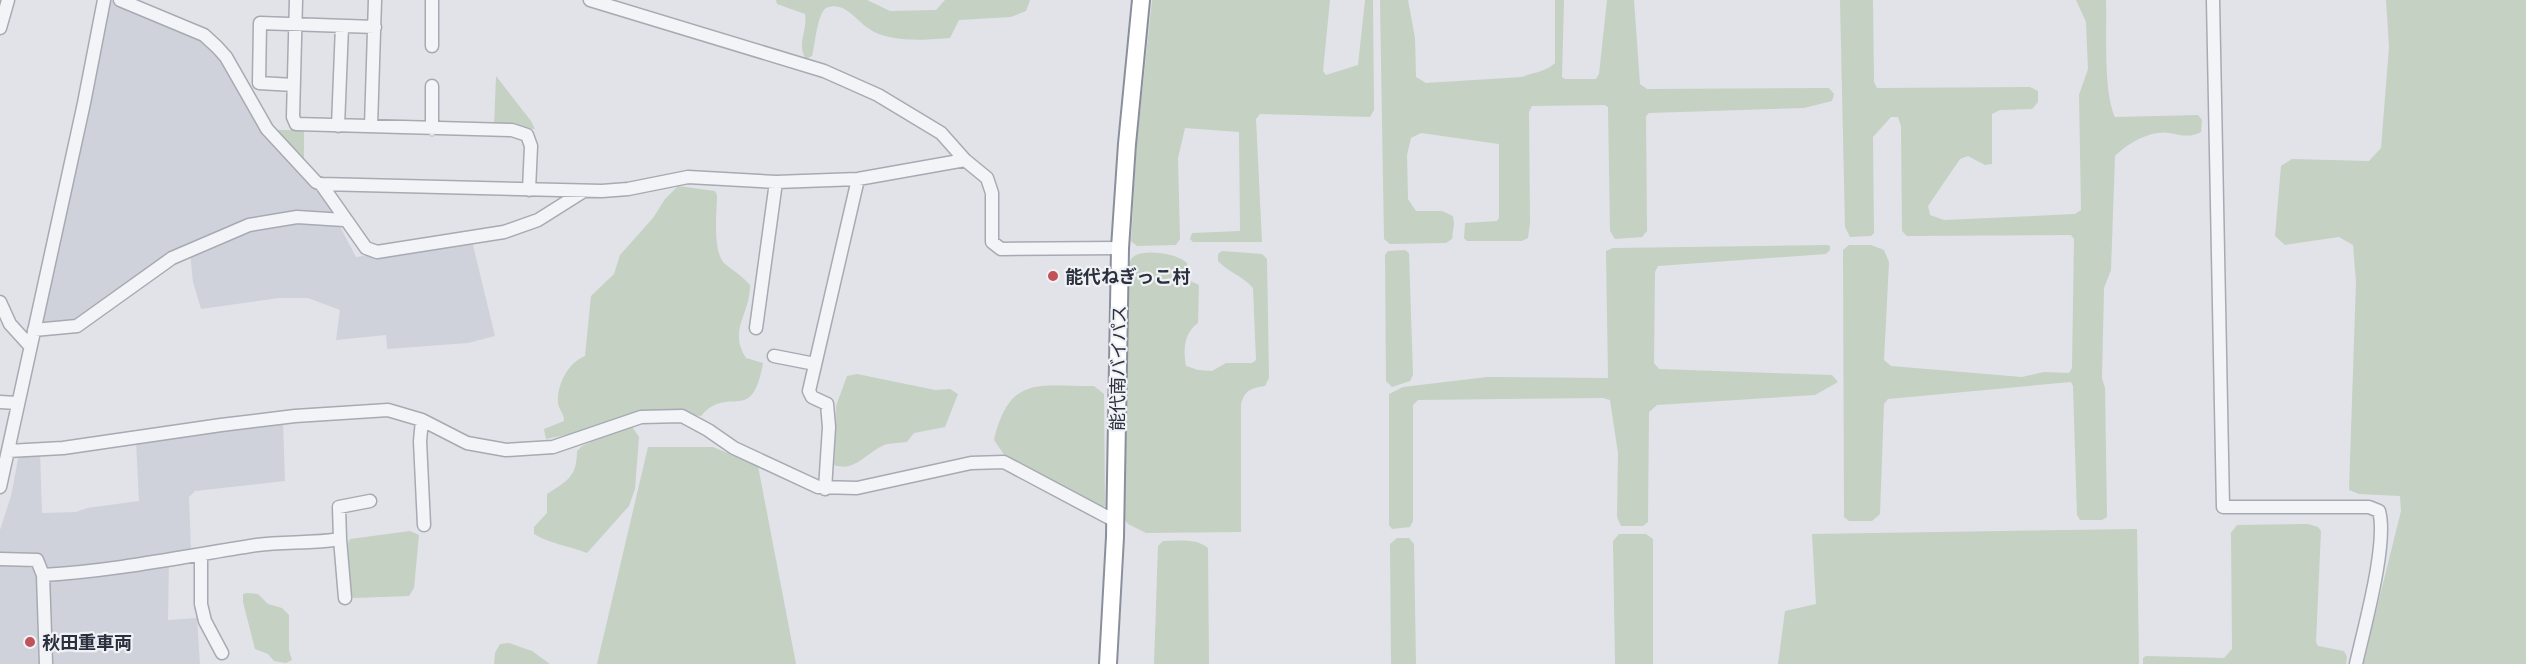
<svg xmlns="http://www.w3.org/2000/svg" width="2526" height="664" font-family="'Roboto Condensed','Noto Sans JP',sans-serif">
  <rect width="100%" height="100%" fill="#e1e3e8"/>
  <path fill="#cfd2da" d="M110,0l96,41 14,14 114,159 -37,1 -125,39 -95,68 -33,2 -3,-5z
    M297,219l6,5 34,-3 19,36 116,-16 23,95 -27,7 -81,6 -1,-14 -50,5 4,-30 -32,-12h-29l-78,11 -8,-27 -3,-29 66,-26z
    M283,421l2,60 -90,10 -6,6 2,53 -147,23 -6,-16 -38,-1v-26l11,-34 8,-42 21,-2 2,61 34,-1 11,-4 52,-7 -3,-60z
    M169,562l-1,58 29,-2 3,46h-150l-5,-86z
    M0,563l22,2 12,4 6,6 5,89h-45z"/>
  <path fill="#c5d1c3" d="M776,0h91l23,11 46,-1 9,-10h85l-4,11 -15,6 -52,3 -9,18c-22,2 -63,5 -82,-10 -12,-8 -24,-28 -42,-20 -9,6 -11,38 -14,48l-6,3c-10,-14 2,-29 -1,-45l-28,-10z
    M1152,0h178l-7,71 3,4 32,-10 7,-65h8l1,110 -4,7 -110,-3 -4,5 6,123h-69l-3,-3 2,-6 48,-2 -1,-99 -54,-4 -7,30 2,81 -4,6 -39,1 -6,-5 6,-100z
    M1380,0h28l7,38 1,39 10,6 96,-6c12,-5 24,-5 33,-14v-63h9l-2,77 3,2h31l3,-5 8,-74h27l6,84 7,5 182,-1 5,6 -2,7 -28,7 -155,5 -3,3 1,115 -5,6 -27,2 -5,-8 -2,-124 -3,-2 -73,1 -3,6 1,111 -2,15 -6,3h-55l-3,-3 1,-15 32,-2 2,-3v-74l-78,-11 -10,5 -4,17 1,44 8,12h26l11,5 1,8 -2,15 -6,4 -56,1 -6,-5z
    M1840,0h33l1,82 3,6 153,-1 8,4v11l-6,7 -32,1 -8,4v50l-7,1 -17,-9 -8,3 -32,47 2,9 14,5 131,-6 6,-4 -2,-115 9,-26 -2,-47 -10,-22h30c1,29 -3,92 9,117l83,-2 4,5 -1,12c-17,9 -28,-2 -43,1 -16,2 -32,12 -43,23l-4,114 -7,18 -2,90 3,10 2,129 -5,3h-22l-3,-5 -4,-129 -2,-4 -183,17 -4,5 -4,110 -8,7h-23l-5,-4 -1,-267 6,-5h22l13,5 5,12 -5,98 7,6 131,11 22,-5 25,1 3,-5 2,-129 -3,-4 -164,1 -5,-5 -1,-105 -3,-9h-7l-18,20 1,96 -3,3 -21,1 -5,-10z
    M2386,0h140v664h-163l38,-153 -1,-15 -41,-2 -10,-4 7,-208 -3,-37 -14,-8 -54,8 -10,-9 6,-70 11,-7 77,2 12,-13 8,-101z
    M496,76l35,45 4,8 -41,-2z
    M270,130h34v36z
    M678,186l37,5 2,4c0,17 -5,57 8,69 9,7 17,12 25,21 0,30 -22,45 -4,73l17,5c-11,64 -34,20 -62,53l-11,-1 -6,-4 -138,28 -2,-10 20,-8c0,-8 -5,-11 -6,-18 -1,-19 10,-40 27,-47l6,-60 23,-22 6,-19 33,-37 12,-19z
    M1827,245l3,1v4l-4,4 -168,12 -3,6 -1,91 5,6 173,6 6,7 -23,13 -158,10 -8,7 -1,110 -5,4h-22l-4,-9 1,-64 -8,-53 -7,-2 -185,2 -5,5v116l-3,6 -18,2 -3,-4v-131l14,-7 84,-10 121,1 -2,-127 7,-3z
    M1405,250l4,3 4,122 -3,6 -18,6 -6,-6 -1,-126 3,-4z
    M1222,251l40,3 5,5 2,119 -4,8c-14,2 -20,4 -24,18v128l-95,1 -18,-9 -4,-5 4,-253c2,-4 3,-9 8,-11 12,-6 42,-1 51,8l1,17 11,5 -1,38c-14,10 -15,26 -12,43l12,4 14,1 14,-8h26l4,-3 -3,-72c-10,-12 -25,-16 -35,-27v-7z
    M857,374l78,16 15,-1 8,5 -13,33 -31,6 -7,9c-7,1 -14,1 -20,2 -19,6 -31,29 -53,21l2,-59 11,-30z
    M1094,386l10,8 1,112 -5,2 -95,-52 -11,-16c16,-66 44,-53 100,-54z
    M622,428h11l6,9 -4,52 -6,17 -42,47c-18,-7 -36,-9 -53,-19v-7l13,-14v-19c20,-13 30,-17 30,-43l5,-5z
    M648,447h65l45,19 38,198h-199z
    M2308,524l10,3 3,4 -5,111 2,4 26,5 3,6 -1,7h-203v-6l3,-2 78,2 8,-9 -1,-116 6,-8z
    M2137,529l2,135h-361l7,-53 31,-7 -4,-70z
    M410,531l9,4 -5,53 -5,8 -55,2 -3,-2 -3,-53 2,-4z
    M1619,534h27l7,5v125h-38l-2,-123z
    M1397,538h12l5,6 2,120h-25l-1,-120z
    M1163,541c15,0 33,-3 45,7l1,116h-55l4,-118z
    M247,593l11,1 10,10 14,4 7,7v35l3,10 -6,3 -12,-2 -6,-7 -13,-5 -12,-47v-8z
    M509,643l23,8 18,13h-56l1,-11 5,-9z"/>
  <g fill="none" stroke-linecap="round" stroke-linejoin="round">
    <g stroke="#a7aab2" stroke-width="15">
      <path id="minor" d="M120,0l84,35 13,12 9,10 41,72 49,53 5,2 45,64 11,4 127,-20 34,-12 46,-29
        M296,0l-3,117 3,7 216,6 15,5 4,11 -2,44
        M590,0l234,71 54,24 63,38 24,27 22,18 5,15v49l9,7 119,-1
        M2213,0l10,507h146l10,4c9,32 -15,117 -23,153
        M0,28l8,-28
        M432,46v-46
        M294,85l-35,-2 1,-60 115,4
        M338,126l4,-100
        M371,126l4,-126
        M432,129v-43
        M321,184l281,7 26,-2 60,-12 88,5 82,-3 107,-19
        M0,302l10,22 20,22
        M756,328l20,-146
        M34,330l43,-4 95,-68 77,-33 48,-8 47,3
        M774,356l41,8
        M0,402l17,1
        M422,420l-2,21 4,84
        M8,451l55,-3 158,-23 74,-9 93,-6 34,10 45,23 39,7 47,-3 88,-30 41,-1 26,14 26,18 84,39 39,1 114,-25 33,-1 111,59
        M0,487l84,-384 20,-103
        M825,489l4,-62 -2,-23 -15,-7 -3,-6 49,-212
        M340,539l-1,-32 31,-6
        M201,555v49l4,17 17,32
        M0,559l37,1 6,15 3,89
        M43,575c72,-4 143,-19 214,-30 27,-4 55,-1 83,-6l5,59"/>
    </g>
    <g stroke="#8a8f9d" stroke-width="20">
      <path id="highway" d="M1108,664l7,-127 5,-289 7,-104 14,-144"/>
    </g>
    <use href="#minor" stroke="#f3f4f7" stroke-width="12"/>
    <use href="#highway" stroke="#fff" stroke-width="16"/>
  </g>
  <g fill="#c15257" stroke="#f0f2f6" stroke-width="2">
    <circle cx="1053" cy="276" r="6"/>
    <circle cx="30" cy="642" r="6"/>
  </g>
  <g text-anchor="middle" dominant-baseline="central" stroke-width="4.5" stroke-linejoin="round" paint-order="stroke">
    <g font-size="18" font-weight="bold" fill="#2b303e" stroke="#f0f2f6" text-anchor="start">
      <text x="1065" y="276">能代ねぎっこ村</text>
      <text x="42" y="642">秋田重車両</text>
    </g>
    <g font-size="18" fill="#2b303e" stroke="#f0f2f6">
      <text transform="translate(1118 368) rotate(-89)">能代南バイパス</text>
    </g>
  </g>
</svg>
